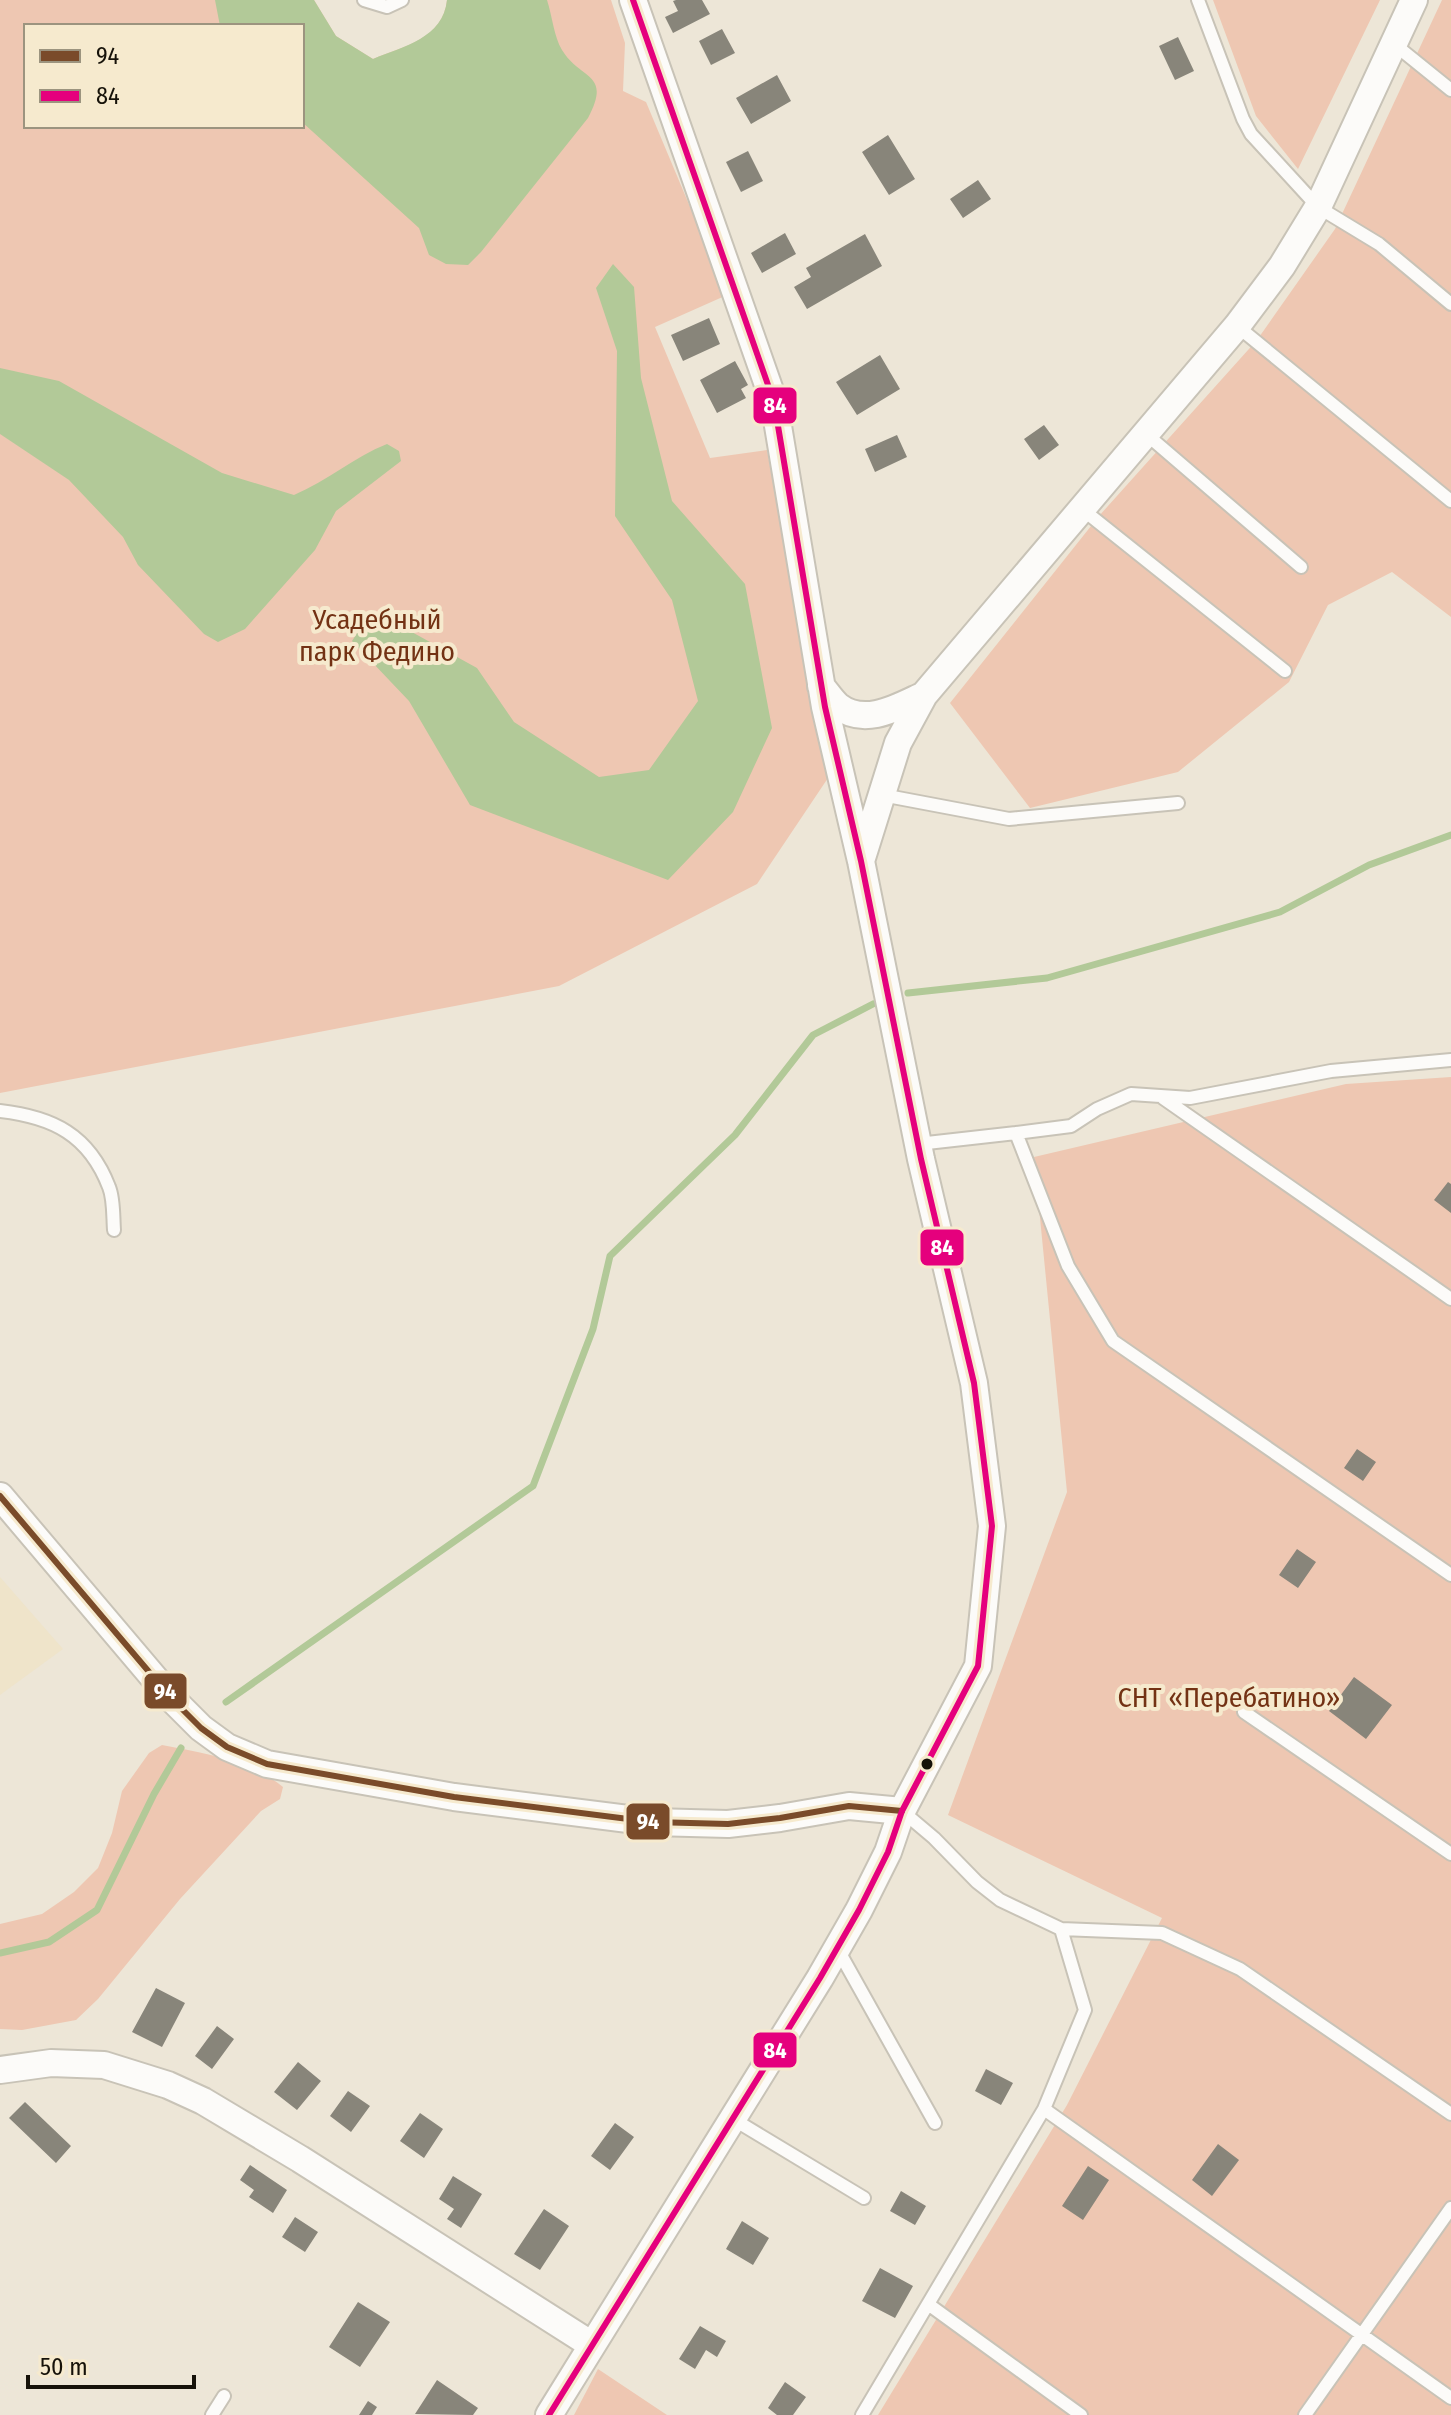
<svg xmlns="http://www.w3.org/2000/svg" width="1451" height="2415" font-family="'Fira Sans Condensed',sans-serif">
  <rect width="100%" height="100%" fill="#ede6d7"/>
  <path fill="#efe4ca" d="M0,1577l63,72 -63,46z"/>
  <path fill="#eec7b2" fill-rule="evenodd" d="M0,0h314l22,36 37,23c31,-13 70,-20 74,-59h164l14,43 -2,48 23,11 81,193 -72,32 55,131 57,-8 61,328 -71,106 -198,102 -559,107zM26,26h276v100h-276z
    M1213,0h167l-82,169 -42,-53z
    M1442,0h9v617l-59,-45 -64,33 -39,77 -111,90 -148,36 -80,-105 149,-187 158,-176 78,-111z
    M1451,1077v1338h-573l189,-310 95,-187 -214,-103 119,-323 -33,-335 312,-73z
    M162,1745c41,8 88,15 121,42l-3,12 -19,12 -81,88 -82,100 -22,21 -54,10 -22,-1v-105l42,-10 32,-22 24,-24 14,-35 10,-42 27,-38z
    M598,2369l69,46h-93z"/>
  <path fill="#b2c998" d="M215,0h99l22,36 37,23c31,-13 70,-21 74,-59h100c5,15 7,37 15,50 19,31 50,22 26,68l-107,134 -13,13 -22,-1 -17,-9 -10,-27 -117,-106v-96h-82z
    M613,264l21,23 7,91 31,123 73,83 27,144 -39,84 -65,68 -198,-75 -61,-104 -57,-60 20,-31 105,58 37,54 85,55 50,-7 49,-69 -26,-101 -57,-84 2,-165 -21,-63z
    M0,368l59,13 163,92 72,22c33,-14 60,-38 93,-51l12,7 2,10 -65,50 -21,39 -70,79 -27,13 -14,-8 -66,-69 -15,-28 -54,-57 -69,-46z"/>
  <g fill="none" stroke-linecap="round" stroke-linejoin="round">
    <path stroke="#b2c998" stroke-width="7" d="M908,993l139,-15 233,-66 89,-47 82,-30
      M226,1702l307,-216 60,-157 17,-73 125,-121 78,-100 60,-31
      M0,1953l49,-11 48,-32 57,-116 27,-46"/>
  </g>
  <path fill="#88857a" d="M676,0h26l8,14 -37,19 -8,-16 13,-6 -5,-10z
    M722,29l13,24 -24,12 -12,-24z
    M1178,37l16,34 -19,9 -16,-34z
    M777,75l14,26 -40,23 -15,-26z
    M888,135l27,44 -26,16 -27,-43z
    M748,151l15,30 -22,11 -15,-30z
    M978,180l13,19 -28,19 -13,-19z
    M785,233l11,21 -34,19 -11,-20z
    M865,234l17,32 -75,43 -13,-22 17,-10 -5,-9z
    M709,318l11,26 -37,17 -12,-26z
    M880,355l20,34 -43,26 -21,-33z
    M735,361l13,24 -7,4 5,9 -29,15 -17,-33z
    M1044,425l15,20 -20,15 -15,-21z
    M897,435l10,22 -32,15 -10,-23z
    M1448,1182l3,2v29l-17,-13z
    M1357,1449l19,13 -13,19 -19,-13z
    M1297,1549l19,13 -18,26 -19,-13z
    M1354,1677l38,28 -26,34 -37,-28z
    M156,1988l29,15 -23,44 -30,-15z
    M217,2026l17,13 -22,30 -17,-13z
    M298,2062l23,19 -24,29 -23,-18z
    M986,2069l27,14 -12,22 -26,-14z
    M348,2091l22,15 -19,26 -21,-16z
    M25,2102l46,44 -15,17 -47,-45z
    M420,2113l23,16 -19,29 -24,-17z
    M615,2123l19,14 -24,33 -19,-14z
    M1218,2144l21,16 -27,36 -20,-16z
    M250,2165l37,25 -14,23 -24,-16 5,-7 -14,-10z
    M1088,2166l21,14 -26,40 -21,-14z
    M453,2176l29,18 -21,34 -14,-9 7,-10 -15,-10z
    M901,2191l25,15 -11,19 -25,-14z
    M544,2209l25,17 -29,44 -26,-16z
    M295,2217l23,15 -13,20 -23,-15z
    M742,2221l27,17 -16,27 -27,-16z
    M880,2268l33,18 -18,32 -33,-17z
    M358,2302l32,20 -30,45 -31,-20z
    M700,2326l26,15 -9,16 -11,-7 -11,19 -16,-10z
    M437,2380l41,28 -5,7 -58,-1z
    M785,2382l21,15 -13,18h-16l-9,-7z
    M368,2401l9,6 -5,8h-13z"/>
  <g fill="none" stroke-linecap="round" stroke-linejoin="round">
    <g stroke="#c8c3b7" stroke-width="16">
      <path id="service" d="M364,0l23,7 15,-7
        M1198,0l45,119 8,15 67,73 61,37 72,60
        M1394,44l57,46
        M1237,326l214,175
        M1146,434l155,133
        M1082,509l203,162
        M882,795l127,24 169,-16
        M1163,1098l288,201
        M0,1111c53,6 89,24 109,76 5,12 4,30 5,43
        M1016,1133l55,-7 26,-17 34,-15 59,4 141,-27 120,-11
        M918,1144l98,-11 52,133 45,75 338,234
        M1244,1712l207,142
        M902,1811l32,27 43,44 23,18 61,29 101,4 78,36 211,145
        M837,1948l98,175
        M1044,2109l407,289
        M733,2119l131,79
        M928,2304l153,111
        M212,2415l12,-19
        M862,2415l182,-306 41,-99 -24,-81
        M1305,2415l146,-207"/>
    </g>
    <g stroke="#c8c3b7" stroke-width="30">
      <path id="minor" d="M821,686c6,7 11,15 17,20 27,21 60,1 86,-11
        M861,861l37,-118 26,-48 313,-369 45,-60 36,-59 96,-207
        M0,1496l172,203 29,29 26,19 40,17 187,33 198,25 76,2 52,-6 69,-12 53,5
        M0,2070l51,-7 53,2 64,20 35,16 97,58 292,186
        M549,2415l271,-437 39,-68 29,-58 14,-41 76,-145 14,-140 -18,-143 -53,-224 -60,-298 -36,-154 -51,-305 -141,-402"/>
    </g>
    <use href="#service" stroke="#fcfbf9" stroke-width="12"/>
    <use href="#minor" stroke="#fcfbf9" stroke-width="26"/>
    <g stroke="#f6eace" stroke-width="12">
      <path id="bus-1" d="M0,1496l172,203 29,29 26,19 40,17 187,33 198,25 76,2 52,-6 69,-12 53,5"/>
    </g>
    <g stroke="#f6eace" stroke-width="12">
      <path id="bus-2" d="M549,2415l271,-437 39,-68 29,-58 14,-41 76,-145 14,-140 -18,-143 -53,-224 -60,-298 -36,-154 -51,-305 -141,-402"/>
    </g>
    <use href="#bus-1" stroke="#7a4b2a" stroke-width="6"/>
    <use href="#bus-2" stroke="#e5007d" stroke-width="6"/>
  </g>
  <circle fill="#161209" stroke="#f6eace" stroke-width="3" cx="927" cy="1764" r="7"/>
  <g text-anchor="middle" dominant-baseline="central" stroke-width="8" stroke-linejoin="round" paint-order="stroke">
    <g font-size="28" fill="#733214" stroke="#f6eace">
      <text x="377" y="619">Усадебный<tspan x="377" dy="32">парк Федино</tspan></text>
      <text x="1229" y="1697">СНТ «Перебатино»</text>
    </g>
  </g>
  <g stroke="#f6eace" stroke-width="3">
    <rect x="752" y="386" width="46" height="39" rx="8" fill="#e5007d"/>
    <rect x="919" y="1228" width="46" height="39" rx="8" fill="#e5007d"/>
    <rect x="143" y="1672" width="45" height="38" rx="8" fill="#7a4b2a"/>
    <rect x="625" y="1802" width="46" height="39" rx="8" fill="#7a4b2a"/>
    <rect x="752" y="2031" width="46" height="38" rx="8" fill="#e5007d"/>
  </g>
  <g font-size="22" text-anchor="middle" font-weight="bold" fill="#fff">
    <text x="775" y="413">84</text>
    <text x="942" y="1255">84</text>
    <text x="165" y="1699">94</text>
    <text x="648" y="1829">94</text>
    <text x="775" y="2058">84</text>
  </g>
  <rect x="24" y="24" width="280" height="104" fill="#f6eace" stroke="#9c947f" stroke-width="2"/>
  <rect x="40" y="50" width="40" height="12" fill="#7a4b2a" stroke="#9c947f" stroke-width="2"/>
  <text x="96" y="64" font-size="24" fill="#161209">94</text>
  <rect x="40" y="90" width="40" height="12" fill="#e5007d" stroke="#9c947f" stroke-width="2"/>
  <text x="96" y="104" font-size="24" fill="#161209">84</text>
  <path d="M28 2375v12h166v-12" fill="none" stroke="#161209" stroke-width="4"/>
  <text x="40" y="2375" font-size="24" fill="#161209" stroke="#f6eace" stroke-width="6" paint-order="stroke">50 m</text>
</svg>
